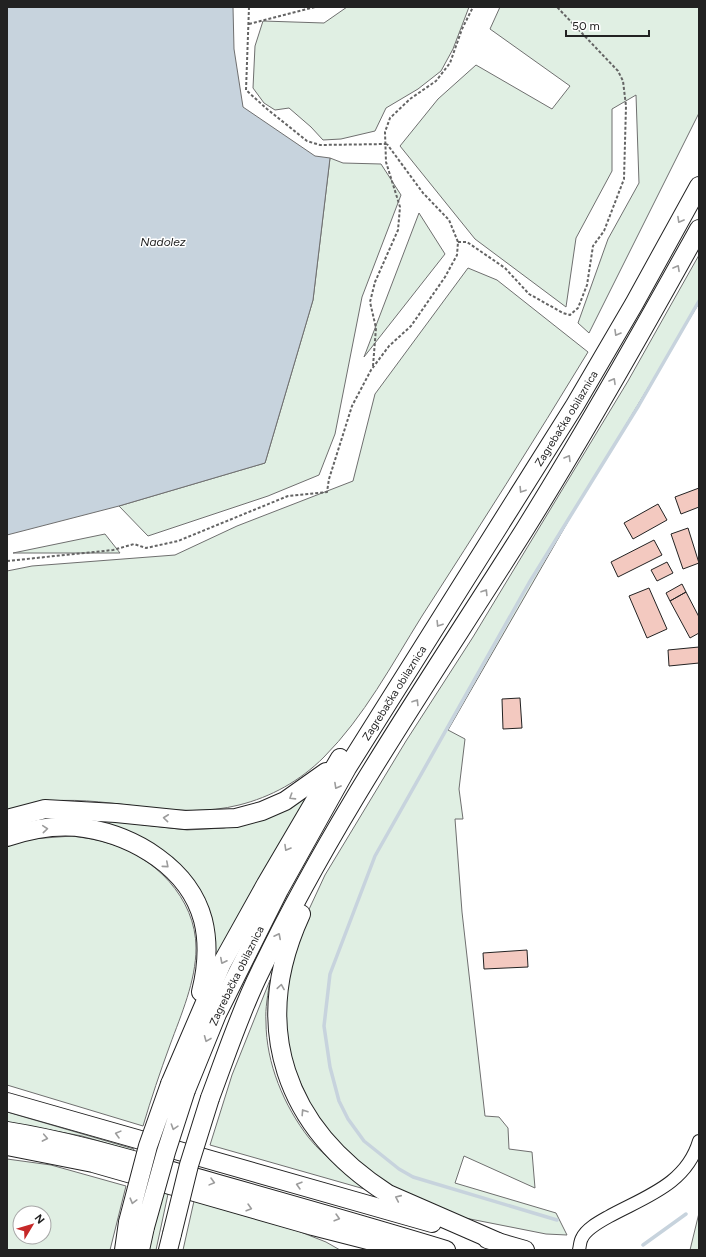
<svg xmlns="http://www.w3.org/2000/svg" width="706" height="1257" font-family="Figtree,sans-serif">
  <rect width="100%" height="100%" fill="#fff"/>
  <path fill="#e0efe3" stroke="#6f6f6f" fill-rule="evenodd" d="M347,7h122l-16,42 -12,22 -23,18 -32,19 -11,23 -34,8 -18,1 -12,-13 -22,-19 -14,2 -11,-7 -11,-15 2,-42 8,-25 61,2z
    M500,7h199v106l-110,220 -11,-10 30,-84 31,-56 -3,-88 -24,14v62l-36,67 -10,69 -91,-68 -75,-93 38,-47 38,-34 76,44 18,-23 -80,-57z
    M330,158l13,5 38,1 20,31 -39,102 -27,137 -16,41 -51,21 -120,40 -29,-30 146,-43 48,-163z
    M419,213l26,41 -81,103z
    M699,255v48l-129,215 -122,212 17,9 -6,50 4,30h-8l7,93 23,204 14,1 9,11 1,21 23,3 3,36 -71,-32 -9,27 101,30 11,22 -21,-1 -81,-16 -33,-12 -41,-19 -15,-9 -58,-56 -30,-67 -4,-52 14,-70 27,-58 81,-134 67,-104 155,-256z
    M468,268l29,12 91,72c-54,89 -110,177 -166,264 -30,48 -58,101 -98,141 -24,24 -53,40 -85,48 -62,16 -125,-9 -188,-4 -15,2 -29,5 -44,9v-239l25,-5 143,-11 62,-29 116,-45 22,-87z
    M105,534l15,19h-107z
    M312,788c-35,61 -73,120 -101,184l-3,-49 -69,-85 -124,-13 88,-5 84,10 37,-2 29,-7z
    M72,836c12,2 25,3 36,7 46,13 88,55 88,105 0,33 -15,67 -26,97 -10,27 -19,54 -27,81l-136,-41v-239l24,-7z
    M270,980c-2,14 -5,28 -4,42 0,41 18,84 43,116 16,20 39,36 59,52l-158,-45 22,-70z
    M7,1112l127,37 -1,2 -51,-15 -75,-14z
    M7,1159l44,6 75,21 -16,64h-103zM20,1213h24v24h-24z
    M163,1193l5,1 -12,56h-8z
    M194,1201l104,30 28,11 14,8h-157z
    M699,1213v37h-9z"/>
  <path fill="#c7d3dd" stroke="#6f6f6f" d="M7,7h226l1,42 9,58 72,49 15,2 -17,142 -48,163 -146,43 -112,29z"/>
  <g fill="none" stroke-linecap="round" stroke-linejoin="round">
    <path stroke="#c7d3dd" stroke-width="3.5" d="M557,1220l-144,-43 -14,-8 -35,-28 -16,-22 -9,-18 -9,-34 -6,-41 6,-52 45,-118 154,-273 110,-178 60,-104
      M643,1245l43,-31"/>
  </g>
  <path fill="#f3c9c0" stroke="#222" d="M699,488v19l-18,7 -6,-17z
    M658,504l9,16 -34,19 -9,-16z
    M688,528l11,35 -16,6 -12,-35z
    M654,540l8,15 -44,22 -7,-15z
    M667,562l6,11 -16,8 -6,-11z
    M682,584l4,8 -16,9 -4,-8z
    M649,588l18,41 -20,9 -18,-42z
    M686,592l13,25v16l-9,5 -20,-37z
    M699,647v16l-30,3 -1,-16z
    M520,698l2,30 -19,1 -1,-30z
    M527,950l1,17 -44,2 -1,-16z"/>
  <g fill="none" stroke-linecap="round" stroke-linejoin="round">
    <g stroke="#222" stroke-width="14">
      <path id="minor" d="M579,1250c1,-4 1,-9 3,-12 4,-9 17,-16 26,-21 36,-20 78,-32 91,-76"/>
    </g>
    <g stroke="#222" stroke-width="20">
      <g id="highway">
        <path d="M7,819l38,-10 71,4 69,7 51,-2 26,-7 23,-10 41,-29"/>
        <path d="M7,837c24,-8 52,-13 78,-9 50,8 104,40 118,92 6,24 4,48 -2,72"/>
        <path d="M301,914c-52,113 -16,214 87,280l110,48"/>
        <path d="M170,1084l52,-121 44,-79 74,-126"/>
        <path id="s1" d="M186,1090l31,-76 62,-124 68,-122 228,-363 59,-101 65,-118"/>
        <path d="M210,1098c16,-42 30,-86 50,-126 74,-155 174,-298 265,-443 61,-98 118,-199 174,-300"/>
        <path d="M7,1102l425,121"/>
        <path d="M7,1131c62,10 122,28 183,45 85,24 171,48 256,74"/>
        <path d="M7,1146l86,17 220,63 90,23"/>
        <path d="M487,1239l38,11"/>
        <path d="M124,1250l4,-28"/>
        <path d="M140,1250l5,-23"/>
        <path d="M168,1250l4,-16"/>
      </g>
    </g>
    <path stroke="#646464" stroke-width="2" stroke-dasharray="3 2" stroke-linecap="butt" d="M249,7l-3,83 21,19 40,32 13,4 67,-1
      M249,24l66,-17
      M458,242h9l38,26 24,26 34,19 7,2 8,-7 9,-23 6,-39 11,-15 20,-52 2,-73 -3,-25 -5,-10 -61,-64
      M373,366l3,-38 -6,-26 5,-20 23,-52 2,-23 -14,-45 -1,-30 5,-14 20,-19 26,-18 14,-18 12,-34 11,-22
      M7,561l106,-11 21,-6 12,4 32,-7 110,-45 39,-4 2,-13 23,-73 19,-36 18,-24 22,-20 34,-49 12,-22 1,-13 -9,-22 -26,-27 -36,-49"/>
    <use href="#minor" stroke="#fff" stroke-width="12"/>
    <use href="#highway" stroke="#fff" stroke-width="18"/>
    <g stroke="#222" stroke-width="20" stroke-linecap="butt">
      <path id="highway-bridge" d="M128,1222l20,-76 22,-62
        M145,1227l21,-75 20,-62
        M172,1234l17,-69 21,-67"/>
    </g>
    <use href="#highway-bridge" stroke="#fff" stroke-width="18"/>
  </g>
  <defs><path id="oneway-chevron" d="M-2-3.5L2.5 0L-2 3.5" fill="none" stroke-width="1.6" stroke-linecap="round" stroke-linejoin="round"/></defs>
  <g stroke="#9c9c9c">
    <use href="#oneway-chevron" transform="translate(680 220) rotate(119)"/>
    <use href="#oneway-chevron" transform="translate(677 268) rotate(-61)"/>
    <use href="#oneway-chevron" transform="translate(617 333) rotate(120)"/>
    <use href="#oneway-chevron" transform="translate(613 381) rotate(-60)"/>
    <use href="#oneway-chevron" transform="translate(568 458) rotate(-59)"/>
    <use href="#oneway-chevron" transform="translate(522 490) rotate(122)"/>
    <use href="#oneway-chevron" transform="translate(485 592) rotate(-58)"/>
    <use href="#oneway-chevron" transform="translate(439 624) rotate(122)"/>
    <use href="#oneway-chevron" transform="translate(416 702) rotate(-58)"/>
    <use href="#oneway-chevron" transform="translate(337 786) rotate(119)"/>
    <use href="#oneway-chevron" transform="translate(292 797) rotate(148)"/>
    <use href="#oneway-chevron" transform="translate(166 818) rotate(-174)"/>
    <use href="#oneway-chevron" transform="translate(45 829) rotate(-5)"/>
    <use href="#oneway-chevron" transform="translate(287 848) rotate(120)"/>
    <use href="#oneway-chevron" transform="translate(166 865) rotate(41)"/>
    <use href="#oneway-chevron" transform="translate(278 936) rotate(-63)"/>
    <use href="#oneway-chevron" transform="translate(223 961) rotate(117)"/>
    <use href="#oneway-chevron" transform="translate(281 987) rotate(-81)"/>
    <use href="#oneway-chevron" transform="translate(207 1039) rotate(112)"/>
    <use href="#oneway-chevron" transform="translate(304 1112) rotate(-123)"/>
    <use href="#oneway-chevron" transform="translate(174 1127) rotate(108)"/>
    <use href="#oneway-chevron" transform="translate(118 1134) rotate(-165)"/>
    <use href="#oneway-chevron" transform="translate(45 1138) rotate(11)"/>
    <use href="#oneway-chevron" transform="translate(212 1182) rotate(15)"/>
    <use href="#oneway-chevron" transform="translate(299 1185) rotate(-164)"/>
    <use href="#oneway-chevron" transform="translate(398 1198) rotate(-156)"/>
    <use href="#oneway-chevron" transform="translate(133 1201) rotate(105)"/>
    <use href="#oneway-chevron" transform="translate(249 1208) rotate(16)"/>
    <use href="#oneway-chevron" transform="translate(337 1218) rotate(16)"/>
  </g>
  <g text-anchor="middle" dominant-baseline="central" stroke-width="3" stroke-linejoin="round" paint-order="stroke">
    <g font-size="11" fill="#222" stroke="#fff">
      <text stroke="none"><textPath href="#s1" startOffset="773">Zagrebačka obilaznica</textPath></text>
      <text stroke="none"><textPath href="#s1" startOffset="449">Zagrebačka obilaznica</textPath></text>
      <text stroke="none"><textPath href="#s1" startOffset="125">Zagrebačka obilaznica</textPath></text>
    </g>
    <g font-size="12" font-style="italic" fill="#222" stroke="#fff">
      <text x="163" y="242">Nadolez</text>
    </g>
  </g>
  <rect width="706" height="1257" fill="none" stroke="#222222" stroke-width="16"/>
  <g transform="translate(32 1225) rotate(52)"><circle r="19" fill="#ffffff" stroke="#a7a7a7"/>
  <path d="M0-3L7 15L0 10L-7 15Z" fill="#c62828"/>
  <text y="-6" font-size="11" font-weight="bold" text-anchor="middle" fill="#222222">N</text>
  </g>
  <path d="M566 30v6h83v-6" fill="none" stroke="#222222" stroke-width="2"/>
  <text x="572" y="30" font-size="12" fill="#222222" stroke="#ffffff" stroke-width="3" paint-order="stroke">50 m</text>
</svg>
